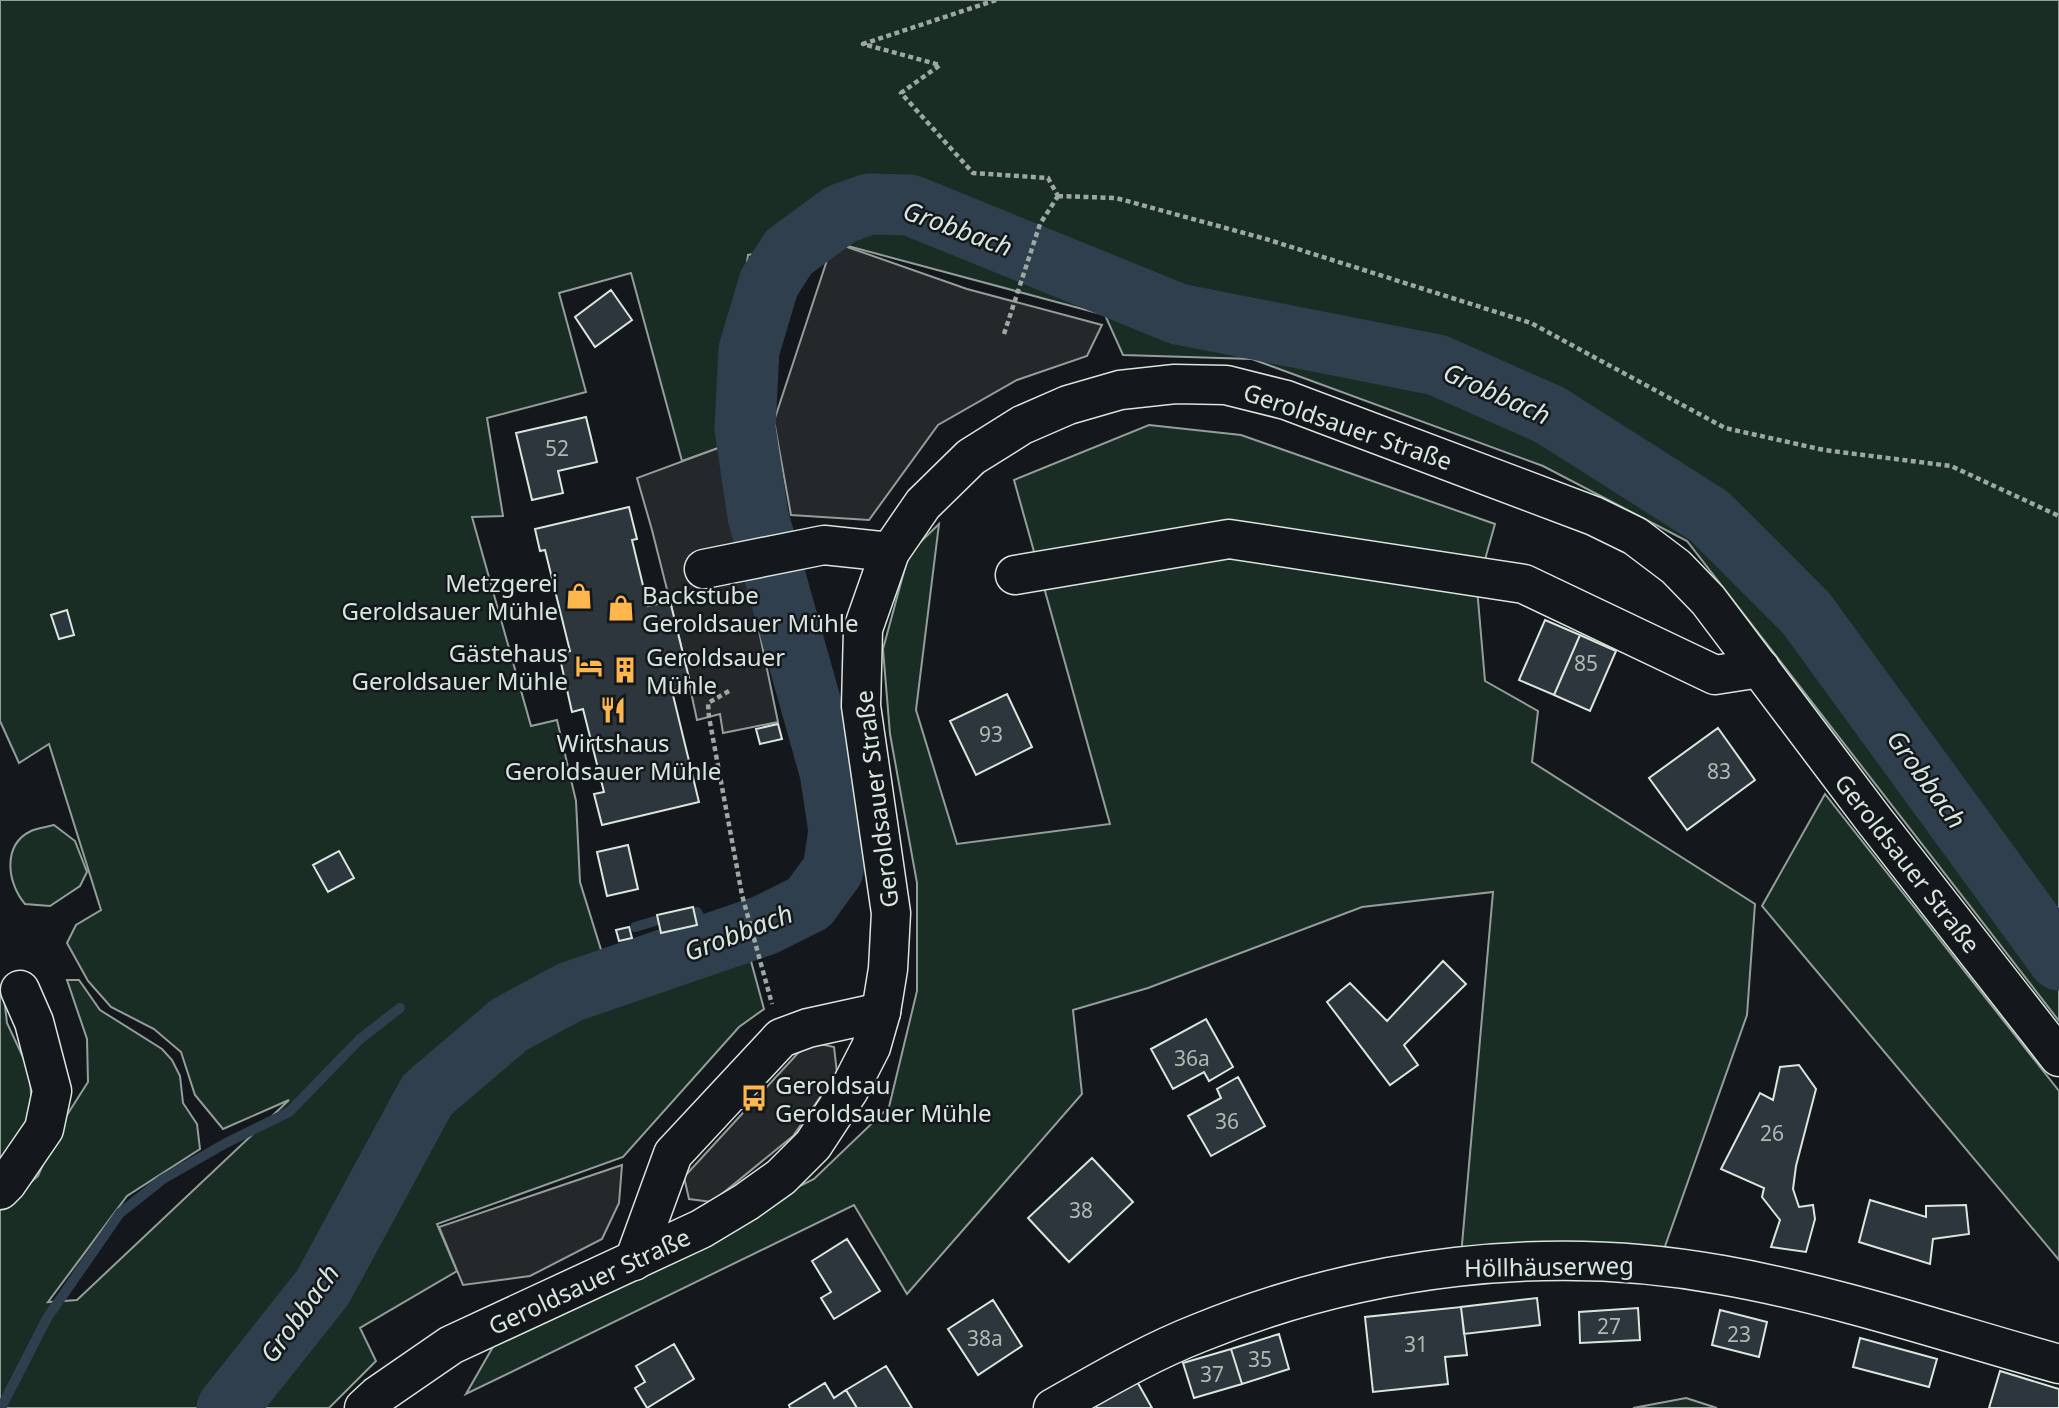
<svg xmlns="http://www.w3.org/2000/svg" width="2059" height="1408" font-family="'Noto Sans',sans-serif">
  <rect width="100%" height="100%" fill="#14181c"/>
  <path fill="#1a2d24" stroke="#939e99" stroke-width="2" d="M0,0h2059v1021l-372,-480 -144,-75 -291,-107 -129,-4 -18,-40 -272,-73 -85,13 -27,192 -39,14 -51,-188 -72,20 27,99 -99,26 16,98 -31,1 59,209 26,-6 19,81 4,81 32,103 136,-35 16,59 -25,18 -116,130 -186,67 20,47 -97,57 16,33 -47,47h-329v-198l38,-34 22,-50 28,-44 -1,-43 -20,-59h12l21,30 62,39 10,11 8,16 3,27 14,21 3,25 -73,47 -79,106 29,-2 212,-200 -66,29 -28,-34 -14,-43 -27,-23 -43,-22 -23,-26 -21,-38 9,-18 25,-15 -52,-166 -30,19 -19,-42z
    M1149,425l92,10 254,89 -18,64 8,93 53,30 -6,51 223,142 -8,111 -83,234 -203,7 32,-364 -131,15 -214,81 -75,22 9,84 -175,200 -53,-89 -388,189 32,-56 316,-159 75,-72 28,-116v-108l-27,-149 -7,-85 26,-96 30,-29 -23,186 41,134 153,-20 -96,-344z
    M1825,794l234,297v169l-297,-354z
    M54,825l21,16 12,31 -7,14 -30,20 -25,-2c-18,-21 -23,-59 6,-73 7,-3 16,-4 23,-6z
    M0,988l4,9 3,26 23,49 2,46 -32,52z
    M1686,1398l31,10h-84z"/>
  <path fill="#24282b" stroke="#939e99" stroke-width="2" d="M833,242l134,47 135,36 -15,31 -70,24 -79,45 -69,95 -78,-5 -17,-94z
    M721,447l57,275 -55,11 -3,-19 -23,6 -17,-79 -28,-111 -15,-52z
    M815,1043l19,4 3,26 -44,63 -81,66 -23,-3 -5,-22 114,-124z
    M622,1165l-3,38 -17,36 -72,37 -67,9 -24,-58z"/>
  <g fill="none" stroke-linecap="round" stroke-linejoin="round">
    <path stroke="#2f3f4d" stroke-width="10" d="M697,912l9,17 26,8
      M635,927l20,-6
      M1,1408l46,-90 73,-105 43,-34 63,-36 63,-31 71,-73 40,-31"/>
    <path stroke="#2f3f4d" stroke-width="61" d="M227,1408l96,-121 104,-192 82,-70 61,-33 195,-67 44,-22 24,-33 6,-39 -9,-59 -72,-256 -13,-88 4,-78 20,-67 20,-31 52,-38 28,-10 41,1 268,109 259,51 113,50 159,101 97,97 253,347"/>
  </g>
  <path fill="#2c363c" stroke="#d8e6dc" stroke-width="2" d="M611,290l21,30 -37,27 -20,-30z
    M586,417l11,45 -39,9 5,22 -31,7 -16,-67z
    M629,507l8,32 -5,1 16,66 22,-5 21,85 -19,5 27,111 -97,23 -8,-31 10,-2 -21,-83 -11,3 -13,-58 11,-3 -25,-101 -5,1 -5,-22z
    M67,610l7,25 -15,4 -8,-24z
    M1545,620l35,15 -26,60 -35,-15z
    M1580,635l36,16 -26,60 -36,-16z
    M1007,694l25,53 -56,28 -26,-54z
    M778,724l4,15 -22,5 -4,-15z
    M1718,728l37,52 -68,50 -38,-52z
    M628,845l10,44 -31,7 -10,-44z
    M339,851l15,27 -26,14 -15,-27z
    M693,907l4,18 -36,8 -4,-18z
    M629,927l3,11 -13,3 -3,-11z
    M1443,961l23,23 -62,61 14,20 -28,20 -63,-83 23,-19 37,38z
    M1206,1019l27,48 -24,14 -5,-9 -31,17 -22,-40z
    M1799,1065l17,24 -20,77 -3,23 6,18 14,-2 2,14 -9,33 -35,-5 9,-27 -18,-23 2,-9 -43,-19 39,-76 13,7 7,-33z
    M1238,1077l27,49 -54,30 -23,-40 33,-18 -4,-9z
    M1092,1158l41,44 -64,60 -41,-44z
    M1870,1200l56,17v-11l40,-1 3,29 -36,5 -3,25 -71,-22z
    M847,1239l33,52 -46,28 -13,-21 10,-6 -19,-31z
    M1537,1298l3,27 -76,9 -3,-27z
    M993,1300l29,46 -44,29 -30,-46z
    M1461,1307l6,48 -22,2 3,27 -75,8 -8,-75z
    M1638,1308l2,32 -60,3 -1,-31z
    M1720,1310l47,12 -8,35 -47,-12z
    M1279,1334l10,35 -47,15 -11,-35z
    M1860,1338l77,21 -8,28 -76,-20z
    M674,1344l20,35 -47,29 -12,-20 10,-6 -9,-16z
    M1231,1349l11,35 -48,14 -11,-35z
    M886,1366l26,42h-55l-11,-18z
    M2000,1371l59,18v19h-70z
    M1135,1378l17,30h-55l-4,-6z
    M825,1383l9,15 12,-8 11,18h-67l-1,-3z"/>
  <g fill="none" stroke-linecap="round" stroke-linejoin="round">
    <g stroke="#d8e6dc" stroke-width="41">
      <path id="minor" d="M704,569l120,-24 66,7
        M1015,575l214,-36 295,45 191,91 45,-7
        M0,1190l7,-7 37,-54 8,-38 -18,-69 -14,-32
        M634,1261l39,-107 108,-116 27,-10 73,-16
        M1053,1408c48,-27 95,-55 146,-75 164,-67 348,-90 523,-58 114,20 226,58 337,89"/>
    </g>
    <g stroke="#d8e6dc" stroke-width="41">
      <path id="major" d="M364,1408l13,-12 74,-51 250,-116 45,-27 35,-25 32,-32 36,-55 22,-43 10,-35 7,-43 3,-56 -30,-207 2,-77 27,-77 33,-48 48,-47 51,-32 46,-20 52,-15 55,-6 51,1 60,15 308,116 41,20 41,31 32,33 166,220 185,237"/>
    </g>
    <path stroke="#9da8a2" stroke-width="4.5" stroke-dasharray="5 3.5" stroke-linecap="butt" d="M996,0l-133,44 77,21 -39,28 72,80 75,5 10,18
      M1058,196l58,2 150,41 265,84 194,105 99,22 127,16 108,50
      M1004,334l36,-110 18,-28
      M729,691l-21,12 1,14 33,178 30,109"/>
    <use href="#minor" stroke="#14181c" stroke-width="38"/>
    <use href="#major" stroke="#14181c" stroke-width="38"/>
  </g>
  <defs>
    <g id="shop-bare" transform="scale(2.1)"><path d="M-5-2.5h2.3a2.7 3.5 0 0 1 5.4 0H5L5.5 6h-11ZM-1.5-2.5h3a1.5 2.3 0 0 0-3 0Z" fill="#ffb74d" stroke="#14181c" stroke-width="2.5" paint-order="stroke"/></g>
    <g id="hotel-bare" transform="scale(2.1)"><path d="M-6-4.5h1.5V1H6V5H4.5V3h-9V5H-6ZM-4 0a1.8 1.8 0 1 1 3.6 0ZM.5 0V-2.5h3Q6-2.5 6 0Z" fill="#ffb74d" stroke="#14181c" stroke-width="2.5" paint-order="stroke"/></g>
    <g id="building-bare" transform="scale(2.1)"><path d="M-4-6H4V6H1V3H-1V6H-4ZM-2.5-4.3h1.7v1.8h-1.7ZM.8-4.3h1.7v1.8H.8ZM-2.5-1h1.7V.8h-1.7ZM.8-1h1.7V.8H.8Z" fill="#ffb74d" stroke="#14181c" stroke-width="2.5" paint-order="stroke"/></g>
    <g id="restaurant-bare" transform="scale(2.1)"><path d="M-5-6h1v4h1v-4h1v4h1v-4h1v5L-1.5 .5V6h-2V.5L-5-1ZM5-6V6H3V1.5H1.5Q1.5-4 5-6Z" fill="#ffb74d" stroke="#14181c" stroke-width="2.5" paint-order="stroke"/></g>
    <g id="bus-bare" transform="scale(2.1)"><path d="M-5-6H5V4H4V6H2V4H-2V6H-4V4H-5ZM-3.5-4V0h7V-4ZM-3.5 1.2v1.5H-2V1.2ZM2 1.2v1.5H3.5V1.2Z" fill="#ffb74d" stroke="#14181c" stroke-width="2.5" paint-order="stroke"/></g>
  </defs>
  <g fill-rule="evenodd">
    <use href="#shop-bare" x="579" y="596"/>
    <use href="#shop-bare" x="621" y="608"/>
    <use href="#hotel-bare" x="589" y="666"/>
    <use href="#building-bare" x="625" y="670"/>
    <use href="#restaurant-bare" x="613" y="710"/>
    <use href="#bus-bare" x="754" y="1098"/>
  </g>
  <g text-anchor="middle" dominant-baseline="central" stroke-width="5" stroke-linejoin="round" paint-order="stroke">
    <g font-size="21" fill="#adbab4">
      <text x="557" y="448">52</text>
      <text x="1586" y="663">85</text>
      <text x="991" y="734">93</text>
      <text x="1719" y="771">83</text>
      <text x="1192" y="1058">36a</text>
      <text x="1227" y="1121">36</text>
      <text x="1772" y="1133">26</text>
      <text x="1081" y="1210">38</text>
      <text x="1609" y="1326">27</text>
      <text x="1739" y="1334">23</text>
      <text x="985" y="1338">38a</text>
      <text x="1416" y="1344">31</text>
      <text x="1260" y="1359">35</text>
      <text x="1212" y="1374">37</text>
    </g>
    <g font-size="24" fill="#d8e6dc" stroke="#14181c">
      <text transform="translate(1348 426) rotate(19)">Geroldsauer Straße</text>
      <text transform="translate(876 799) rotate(-97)">Geroldsauer Straße</text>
      <text transform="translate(1908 863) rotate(52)">Geroldsauer Straße</text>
      <text transform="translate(1549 1266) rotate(-1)">Höllhäuserweg</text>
      <text transform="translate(589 1281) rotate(-25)">Geroldsauer Straße</text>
    </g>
    <g font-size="24" fill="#d8e6dc" stroke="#14181c" text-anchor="start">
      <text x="558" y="582" text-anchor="end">Metzgerei<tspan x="558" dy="28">Geroldsauer Mühle</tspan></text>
      <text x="642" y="594">Backstube<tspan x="642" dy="28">Geroldsauer Mühle</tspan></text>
      <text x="568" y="652" text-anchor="end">Gästehaus<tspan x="568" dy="28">Geroldsauer Mühle</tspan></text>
      <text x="646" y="656">Geroldsauer<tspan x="646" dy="28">Mühle</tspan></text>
      <text x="613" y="742" text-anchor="middle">Wirtshaus<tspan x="613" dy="28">Geroldsauer Mühle</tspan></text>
      <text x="775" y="1084">Geroldsau<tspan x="775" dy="28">Geroldsauer Mühle</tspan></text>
    </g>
    <g font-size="26" font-style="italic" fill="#d8e6dc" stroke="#14181c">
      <text transform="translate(958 228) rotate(20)">Grobbach</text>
      <text transform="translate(1497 393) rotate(24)">Grobbach</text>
      <text transform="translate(1927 779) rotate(54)">Grobbach</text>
      <text transform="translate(738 932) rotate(-21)">Grobbach</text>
      <text transform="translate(299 1313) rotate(-54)">Grobbach</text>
    </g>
  </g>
</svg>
